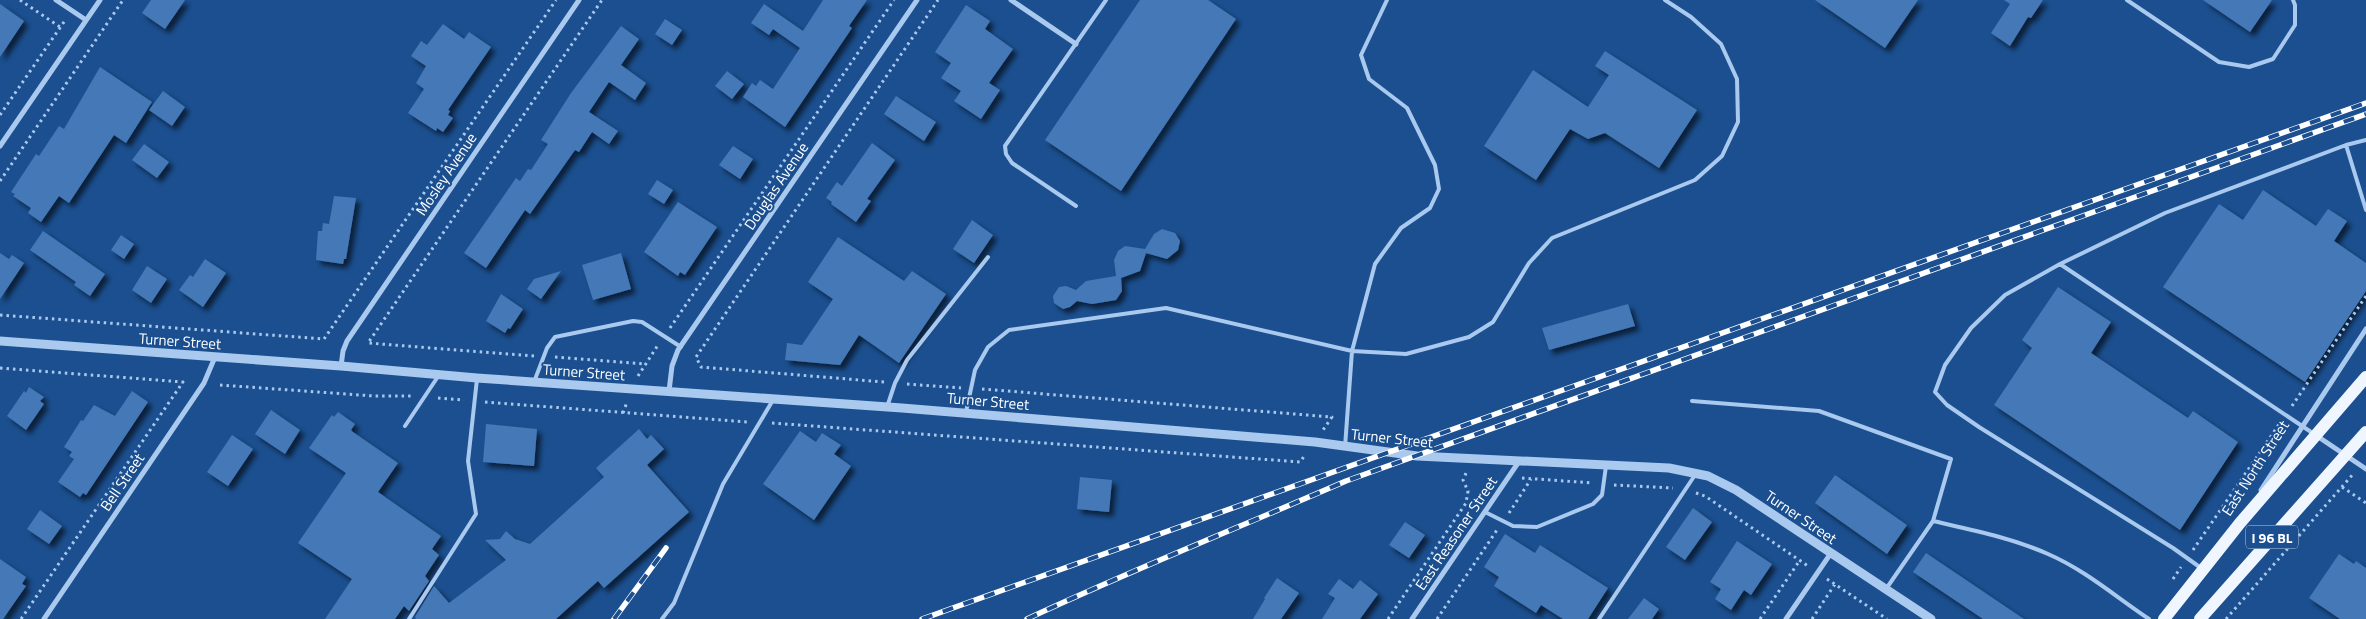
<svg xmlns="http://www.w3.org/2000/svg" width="2366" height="619" font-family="'Titillium Web',sans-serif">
  <defs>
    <filter id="shadow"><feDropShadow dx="4.5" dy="4.5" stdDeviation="2.5" flood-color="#0009"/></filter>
  </defs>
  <rect width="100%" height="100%" fill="#1b4f8f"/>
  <path fill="#4478b7" filter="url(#shadow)" d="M151,0h34l-20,29 -23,-16z
    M823,0h44l-18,26 3,2 -67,99 -42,-30 9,-14 4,3 4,-6 13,9 27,-41 -27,-19 -4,6 -18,-12 13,-19 39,27z
    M1140,0h68l28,19 -115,172 -76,-51z
    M1815,0h103l-33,48z
    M2004,0h39l-12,18 -3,-1 -18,29 -19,-13 19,-29z
    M2203,0h69l-22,32z
    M0,4l24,17 -24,36z
    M966,5l24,16 -5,8 28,20 -24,34 11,7 -19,29 -27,-18 7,-10 -20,-13 10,-15 -16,-11z
    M665,19l17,11 -10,15 -17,-11z
    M443,24l21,15 5,-7 22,15 -43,63 2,1 -2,4 5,3 -10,14 -6,-4 -1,3 -28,-18 16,-24 -8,-6 10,-17 -15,-10 10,-15 6,4z
    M621,26l18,13 -18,26 25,18 -11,17 -26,-18 -20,30 29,19 -9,13 -17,-12 -13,20 -4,-2 -45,64 -5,-4 -39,58 -22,-15 52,-75 4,3 8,-12 3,1 17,-26 -7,-4 30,-47z
    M1605,51l92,59 -38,58 -54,-35 -17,6 -18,-10 -34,51 -52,-34 49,-76 55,37 21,-32 -14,-9z
    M100,67l52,35 -26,41 -12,-8 -45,68 -10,-7 -18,26 -13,-9 3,-5 -18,-12 2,-2 -4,-2 25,-38 3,2 20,-30 5,3z
    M727,71l17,13 -12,15 -17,-13z
    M163,91l22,16 -13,19 -23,-16z
    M896,96l40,26 -12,19 -40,-27z
    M872,143l23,17 -28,39 4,2 -15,21 -25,-18 1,-2 -6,-4 11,-16 5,4z
    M144,144l25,18 -12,16 -25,-18z
    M733,146l20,13 -13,20 -21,-14z
    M657,180l16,10 -9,14 -16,-10z
    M2263,190l53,36 12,-17 19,12 -13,20 32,22v28l-61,91 -142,-95 56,-83 24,16z
    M334,196l22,2 -10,61h-2l-1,5 -27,-4 2,-29h4l1,-8 6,1z
    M678,202l39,25 -32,48 -5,-3 -2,4 -34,-24z
    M972,220l21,15 -19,28 -21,-14z
    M1162,229l13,4 5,8 -2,9 -11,9 -21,-6 -6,18 -19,7 1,13 -6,9 -24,4 -15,-3 -7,6 -7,2 -9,-6 -1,-7 6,-9 7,-1 10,4 10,-9 30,-5 -2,-16 4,-9 7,-5 20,3 9,-15z
    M43,231l62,43 -15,22 -16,-11 2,-3 -46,-32z
    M121,235l13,9 -10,15 -13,-9z
    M838,237l66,44 8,-10 34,23 -47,69 -40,-28 -19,30 -55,-5 2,-17 15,2 31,-46 -25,-17z
    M0,253l9,6 3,-4 12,8 -24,36z
    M621,253l10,36 -38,11 -11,-35z
    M205,259l21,14 -23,34 -24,-17 11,-15 3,2z
    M147,266l20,13 -16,24 -19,-13z
    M561,271l-20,28 -14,-10 7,-10z
    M2058,287l53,35 -20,31 97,65 5,-7 45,31 -58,88 -186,-125 38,-57 -10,-8z
    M501,294l22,15 -13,20 -2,-1 -3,5 -19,-12z
    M1628,304l7,22 -86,24 -7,-22z
    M29,387l15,10 -4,4 4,3 -18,26 -19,-14 17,-25 2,2z
    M132,391l16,11 -62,93 -3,-2 -3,4 -22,-15 16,-23 -5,-3 3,-4 -8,-5 17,-27 2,1 11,-16 21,11z
    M271,410l29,20 -15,24 -30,-20z
    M338,412l17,12 -4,6 2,2 45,31 -20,29 63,44 -9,13 7,6 -14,21 4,5 -20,30 -5,-5 -9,13h-70l27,-40 -54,-36 48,-70 -37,-25 23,-33 2,2z
    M486,424l51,5 -3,37 -51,-4z
    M639,429l8,10 4,-4 13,14 -17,16 42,47 -85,76 -6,-7 -42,38h-140l-1,-2 19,-31 15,17 57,-43 -21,-20 15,-1 6,-8 9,8 15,5 74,-67 -8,-9z
    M800,431l16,11 6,-9 19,12 -7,9 17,12 -37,54 -51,-36z
    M232,435l21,14 -25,37 -21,-14z
    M1835,475l72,50 -20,29 -72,-51z
    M1080,477l32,3 -3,32 -32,-3z
    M1693,508l19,14 -27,38 -19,-13z
    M40,510l22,16 -13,18 -22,-15z
    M1405,522l20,13 -16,23 -20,-13z
    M1505,534l30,19 5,-8 68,43 -20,31h-25l-22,-14 -5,8 -42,-27 5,-9 -15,-10z
    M1737,541l35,23 -21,31 -7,-5 -13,20 -16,-11 6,-10 -11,-7z
    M1926,553l98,66h-41l-70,-47z
    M2339,554l15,10 2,-3 10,7v51h-26l-31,-21z
    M0,559l26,18 -4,7 4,2 -23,33h-3z
    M1277,578l22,15 -18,26h-28l12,-20 -1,-1z
    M1339,579l14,10 7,-9 18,14 -18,25h-38l13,-21 -7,-4z
    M1644,598l15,11 -7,10h-24z"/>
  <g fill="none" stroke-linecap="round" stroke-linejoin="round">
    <path stroke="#a9c9ee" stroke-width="3" stroke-dasharray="2.5 4" stroke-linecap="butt" d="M20,0l40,27
      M0,115l66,-96
      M0,181l123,-181
      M0,315l324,24 232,-339
      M670,328l224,-328
      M534,356l-166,-13 234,-343
      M555,357l90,7
      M0,368l183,14 -162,237
      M638,376l20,-31
      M884,382l-183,-15 -5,-10 242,-357
      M907,384l54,4
      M220,385l154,11h37
      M982,389l350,28 -9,13
      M438,398l26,2
      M485,402l263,20
      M2292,406l74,-110
      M623,413l4,-11
      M772,423l528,39 5,-7
      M1522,478l71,5
      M1614,485l59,3
      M2342,487l24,16
      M1696,493l9,3 103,70
      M1509,513l22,-34
      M2193,550l87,-127
      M1827,579l60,40
      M2173,579l8,-12
      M1388,619l78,-116 2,-12 -5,-11 4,-9
      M1437,619l60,-89
      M1760,619l40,-59
      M1812,619l23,-35
      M2226,619l128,-146"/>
    <path stroke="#a9c9ee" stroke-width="4" d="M2127,0l92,62 30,5 24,-8 22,-34v-20l-2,-5
      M2346,145l20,65
      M1076,206l-64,-43 -6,-9 -1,-8 101,-146
      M2060,264l254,170
      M534,382l13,-34 8,-11 78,-16 9,1 39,25
      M1692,401l127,10 132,48 -18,62 -47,68
      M887,407l8,-24 12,-23 81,-103
      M966,412l9,-42 13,-23 21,-17 157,-22 186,43 54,3 63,-17 24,-15 36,-59 23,-25 143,-58 27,-24 16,-34 -1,-43 -16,-35 -30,-27 -26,-17
      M405,426l34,-51
      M1345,447l7,-96 23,-87 26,-36 29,-20 9,-19 -4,-24 -28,-57 -38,-29 -8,-24 26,-55
      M1485,512l28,14 24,1 56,-23 9,-9 4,-29
      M1933,521c39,9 79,17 115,33 37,16 68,43 101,65
      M2201,568l-28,-20 -194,-121 -32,-22 -12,-13 10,-27 26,-37 34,-33 55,-31 105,-51 181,-68 20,-5
      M409,619l67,-105 -8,-53 9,-82
      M662,619l12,-16 49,-119 50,-84
      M1599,619l96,-144"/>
    <path stroke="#a9c9ee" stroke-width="5" d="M56,0l30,20
      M1011,0l65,44
      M0,146l100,-146
      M341,366l2,-15 4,-10 232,-341
      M669,391l3,-25 6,-16 239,-350
      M2317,436l49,33
      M2261,490l105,-161
      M44,619l160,-236 11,-26
      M1412,619l108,-159
      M1786,619l45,-66"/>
    <path stroke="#a9c9ee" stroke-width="9" d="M0,341l341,25 136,12 425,30 413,34 102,14 252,12 39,8 28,14 195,129"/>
    <path stroke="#f0f6ff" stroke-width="12" d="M2164,619l76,-96 126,-146
      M2200,619l166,-187"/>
    <g stroke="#fff" stroke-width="5.5">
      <path id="rail" d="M614,619l52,-71
        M922,619l1444,-516
        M1027,619c105,-49 213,-92 319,-138l1020,-367"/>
    </g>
    <use href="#rail" stroke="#1b4f8f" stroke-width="4" stroke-dasharray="11" stroke-linecap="butt"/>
  </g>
  <g text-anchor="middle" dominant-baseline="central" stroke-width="4" stroke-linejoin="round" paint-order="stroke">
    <rect fill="#1b4f8f" stroke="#bbcadd" stroke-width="1" x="2246" y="525.5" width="52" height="23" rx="4"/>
    <g font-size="14" font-weight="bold" fill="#fff">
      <text x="2272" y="537">I 96 BL</text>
    </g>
    <g font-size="15" fill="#fff" stroke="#1b4f8f">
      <text transform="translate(446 174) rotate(-56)">Mosley Avenue</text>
      <text transform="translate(776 186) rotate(-56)">Douglas Avenue</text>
      <text transform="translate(180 341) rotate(4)">Turner Street</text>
      <text transform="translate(584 372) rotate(4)">Turner Street</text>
      <text transform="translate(988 401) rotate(5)">Turner Street</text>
      <text transform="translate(1392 438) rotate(6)">Turner Street</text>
      <text transform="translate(2255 468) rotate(-57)">East North Street</text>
      <text transform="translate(122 482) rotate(-56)">Bell Street</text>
      <text transform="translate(1801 517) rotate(34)">Turner Street</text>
      <text transform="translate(1456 533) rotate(-56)">East Reasoner Street</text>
    </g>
  </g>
</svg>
